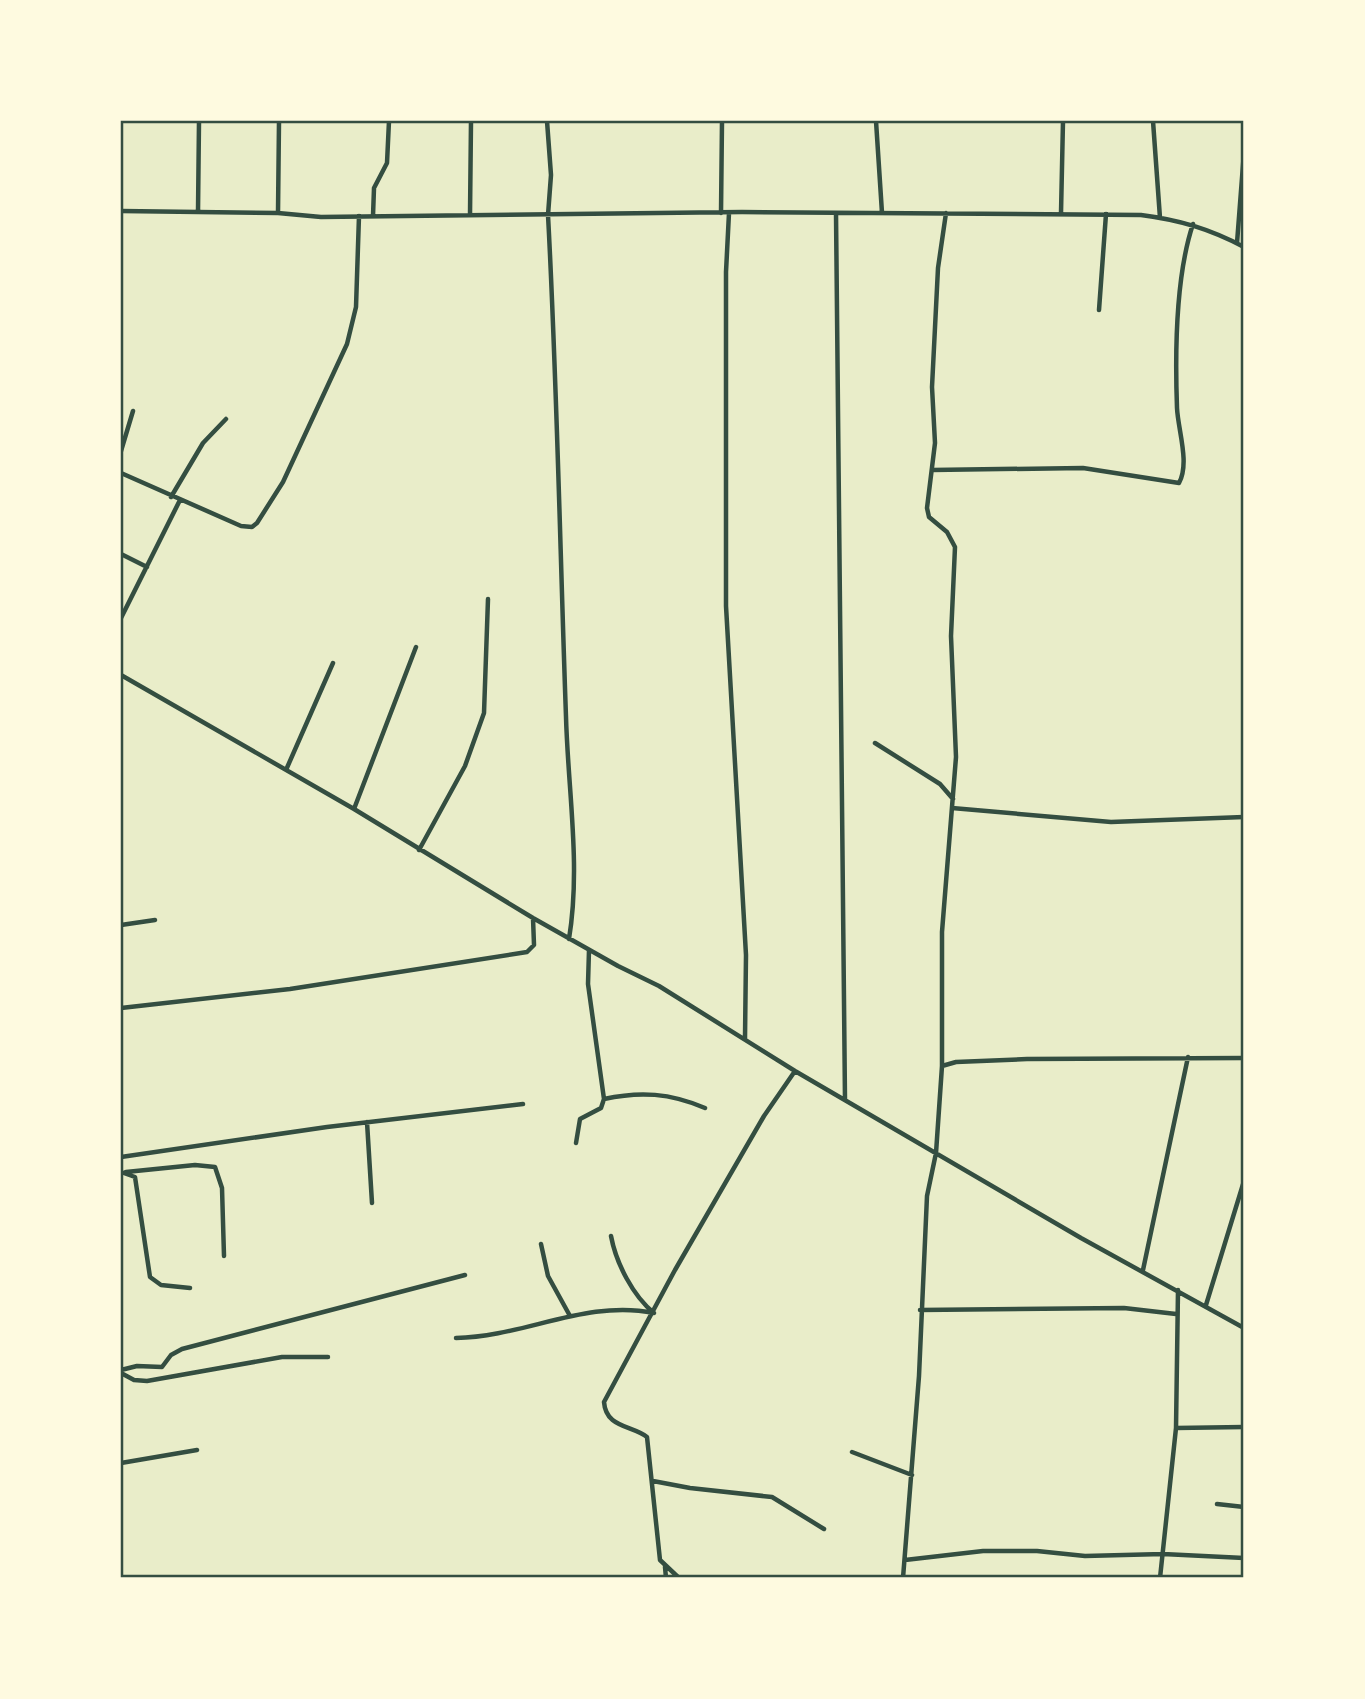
<svg xmlns="http://www.w3.org/2000/svg" width="1365" height="1699" font-family="'Open Sans',sans-serif">
  <rect width="100%" height="100%" fill="#e9edc9"/>
  <g fill="none" stroke-linecap="round" stroke-linejoin="round">
    <path stroke="#344e41" stroke-width="4.5" d="M547,121l4,54 -3,40c9,167 12,335 18,502 2,74 15,149 3,222
      M876,121l6,92
      M1153,121l7,97
      M121,211l157,2 43,4 421,-5 399,3c39,5 69,14 103,32
      M198,212l1,-91
      M278,213l1,-92
      M721,213l1,-92
      M729,213l-3,59v334l20,349 -1,83
      M836,213l9,887
      M1061,213l2,-92
      M470,215l1,-94
      M373,216l1,-28 13,-25 2,-42
      M1237,243l7,-91
      M1099,310l7,-96
      M121,451l12,-40
      M932,470l151,-2 96,15c11,-20 -1,-53 -2,-75 -2,-55 -1,-133 16,-184
      M121,473l120,53 11,1 5,-4 26,-41 64,-138 9,-37 3,-91
      M171,497l32,-54 23,-24
      M121,554l26,13
      M121,618l59,-118
      M121,675l233,134 179,109 85,48 41,20 136,85 286,167 163,90
      M875,743l65,41 13,15
      M286,770l47,-107
      M952,808l159,14 133,-5
      M354,809l62,-162
      M419,850l46,-84 19,-53 4,-114
      M121,925l34,-5
      M121,1008l169,-19 237,-37 7,-7 -1,-27
      M942,1066v-134l14,-175 -5,-121 4,-89 -8,-15 -18,-15 -2,-9 8,-65 -3,-56 6,-119 8,-55
      M604,1099c36,-8 66,-6 101,9
      M367,1122l5,81
      M576,1143l4,-24 21,-11 3,-9 -16,-115 1,-34
      M121,1157l206,-30 196,-23
      M121,1172l14,5 15,100 11,8 29,3
      M126,1172l69,-7 20,2 7,21 2,68
      M541,1244l7,32 22,40
      M1143,1270l45,-213
      M1206,1305l38,-124
      M920,1310l204,-2 52,6
      M456,1338c68,-1 130,-39 198,-25 -21,-17 -38,-50 -43,-77
      M121,1370l16,-4 25,1 9,-12 11,-6 283,-74
      M121,1373l13,7 13,1 135,-24h46
      M1176,1428l68,-1
      M852,1452l60,23
      M121,1463l76,-13
      M653,1481l37,7 82,9 52,32
      M1217,1504l27,3
      M905,1560l78,-9h54l48,5 78,-2 81,4
      M665,1567l1,11
      M679,1578l-19,-18 -13,-123c-16,-12 -41,-9 -43,-35l71,-132 89,-154 31,-45
      M903,1578l16,-202 8,-180 9,-43 6,-87 14,-4 71,-3 217,-1
      M1160,1578l16,-150 2,-138"/>
  </g>
  <rect width="1365" height="1699" fill="none" stroke="#fefae0" stroke-width="245"/>
  <rect x="122" y="122" width="1120" height="1454" fill="none" stroke="#344e41" stroke-width="2.5"/>
</svg>
